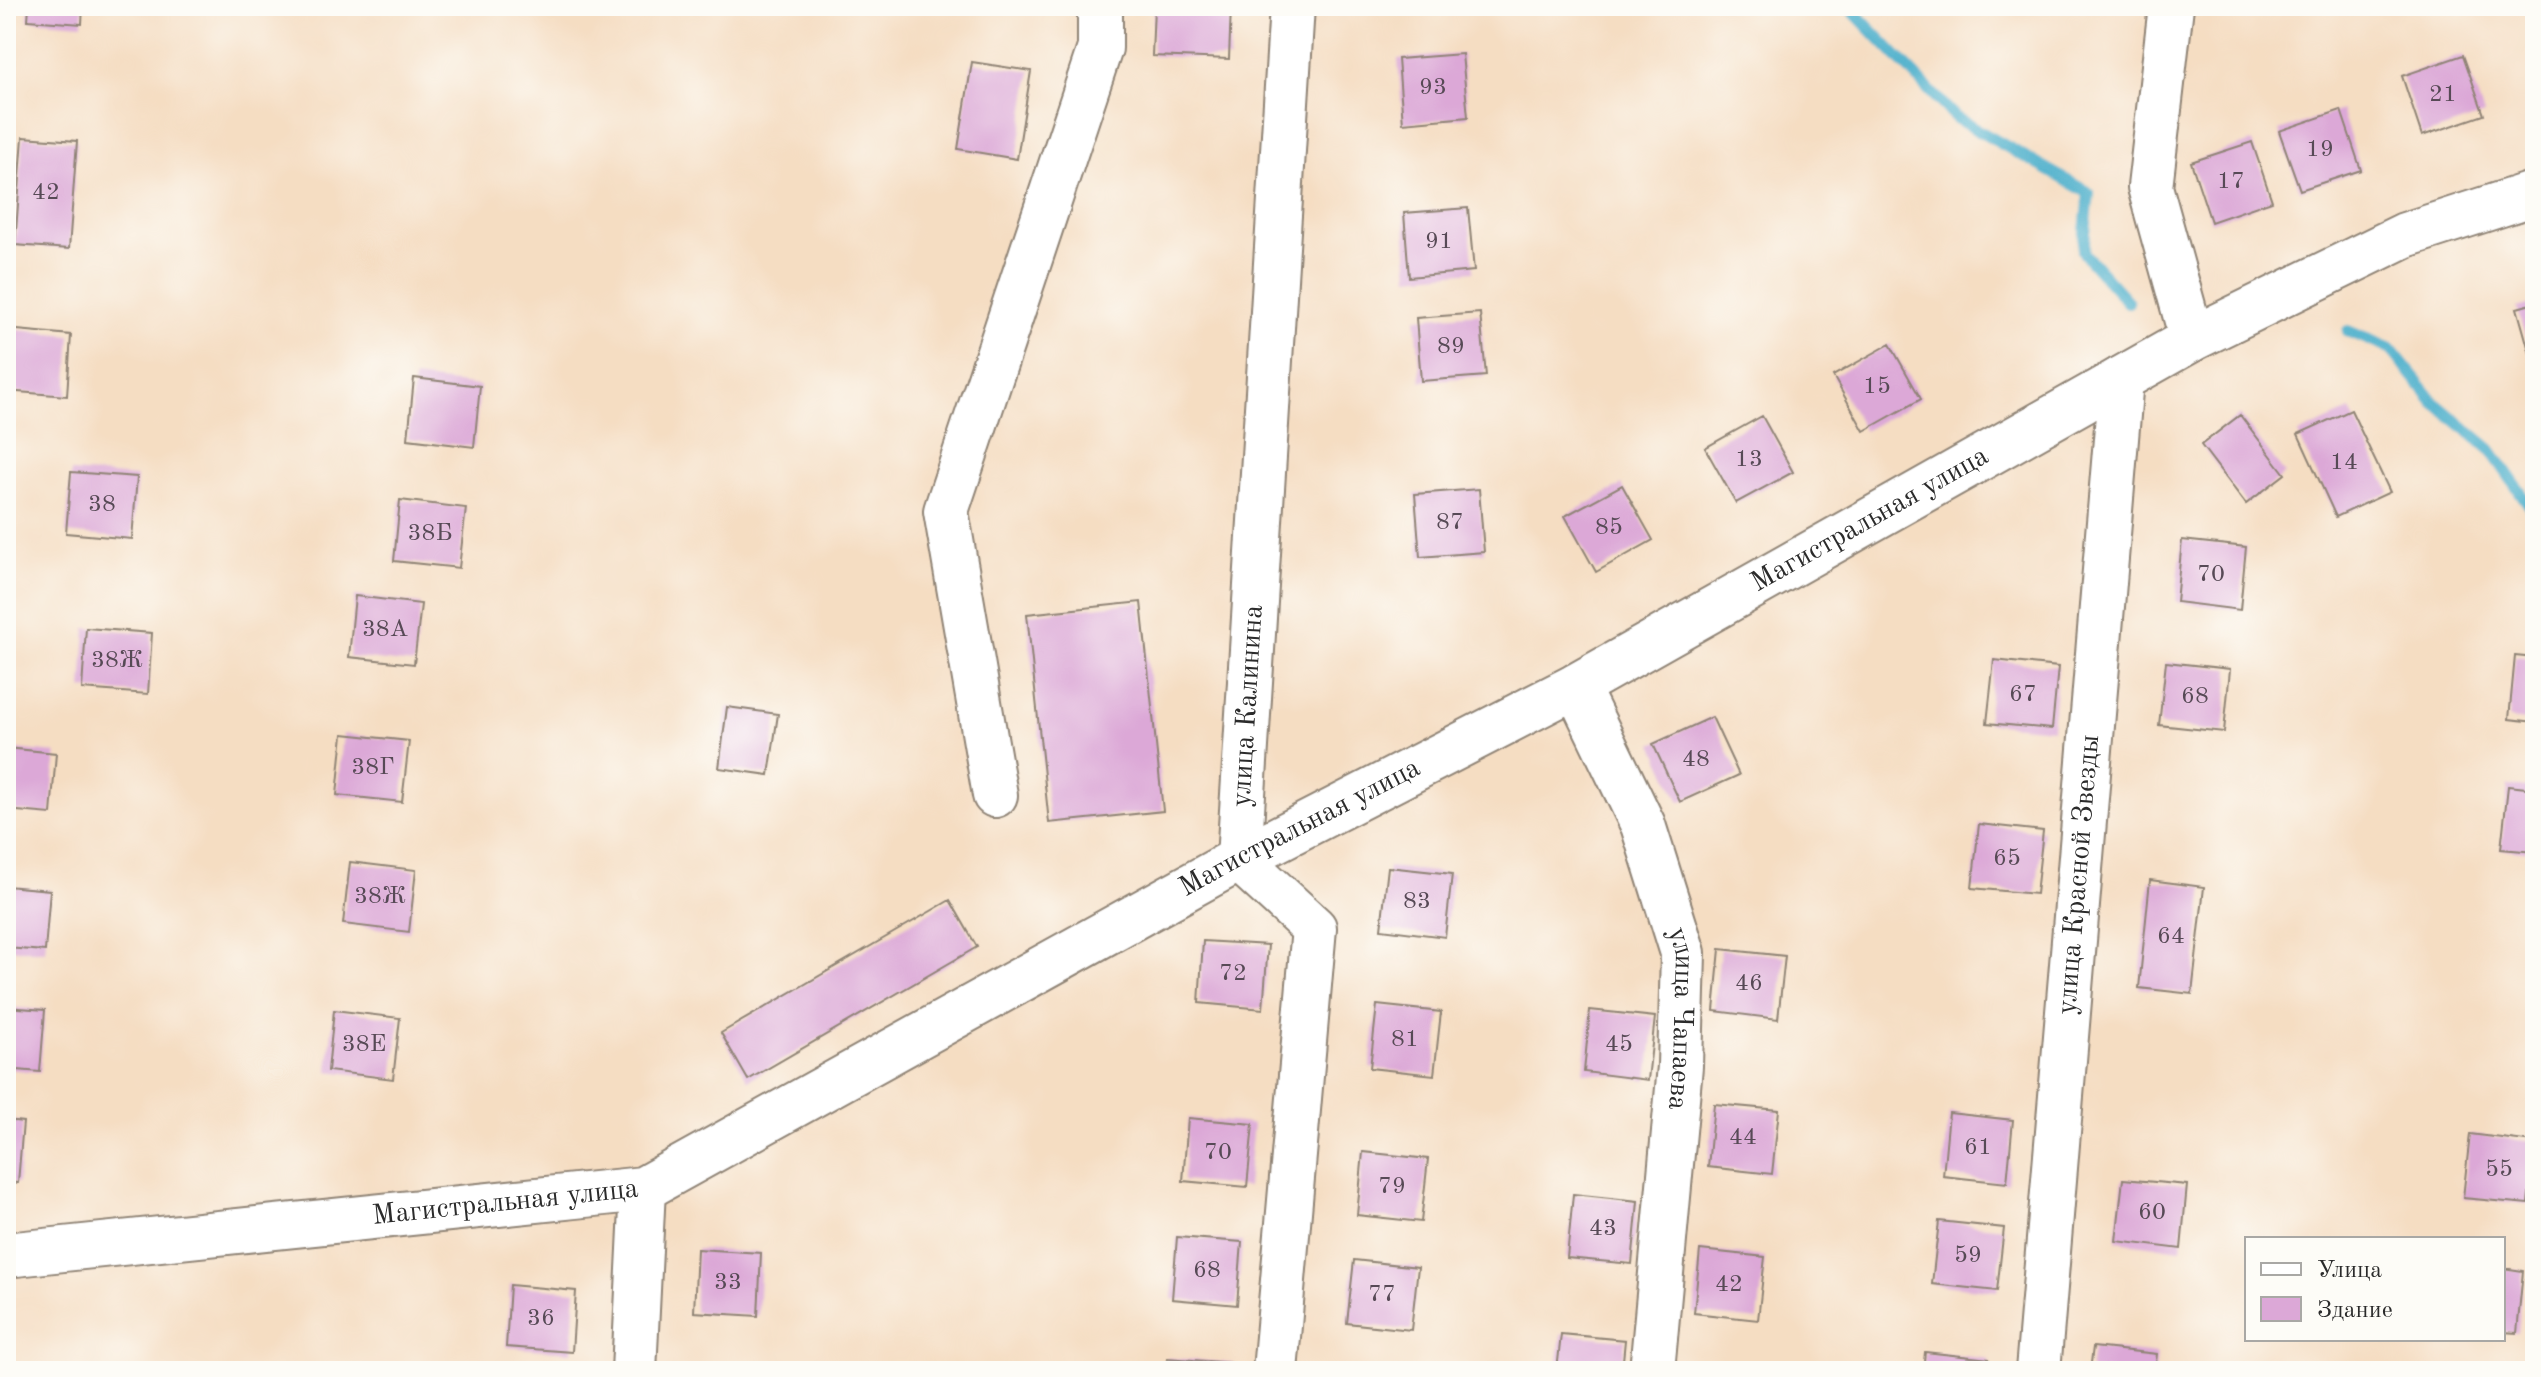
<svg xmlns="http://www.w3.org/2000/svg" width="2541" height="1377" font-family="'Old Standard TT',serif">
  <rect width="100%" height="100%" fill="#fdfcf7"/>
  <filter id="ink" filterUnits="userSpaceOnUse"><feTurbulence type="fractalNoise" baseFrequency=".0125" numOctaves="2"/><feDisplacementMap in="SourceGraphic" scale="16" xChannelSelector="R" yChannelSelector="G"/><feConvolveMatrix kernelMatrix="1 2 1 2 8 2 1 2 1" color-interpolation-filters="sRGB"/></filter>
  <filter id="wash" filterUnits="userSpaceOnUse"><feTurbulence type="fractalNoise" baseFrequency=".006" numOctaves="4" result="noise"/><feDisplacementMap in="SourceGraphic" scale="32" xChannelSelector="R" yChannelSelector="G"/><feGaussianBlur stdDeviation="1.8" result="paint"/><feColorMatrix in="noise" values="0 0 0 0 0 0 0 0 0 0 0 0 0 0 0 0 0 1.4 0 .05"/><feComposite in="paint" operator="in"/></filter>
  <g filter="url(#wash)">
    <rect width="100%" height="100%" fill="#f5ddc2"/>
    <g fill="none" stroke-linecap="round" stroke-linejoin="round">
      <path stroke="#4cafcb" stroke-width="12" d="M1848,6l108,112 133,75 -6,59 45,50
        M2348,331l43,18 43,53 56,47 45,64"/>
    </g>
    <g id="blocks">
      <path fill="#dca8d7" d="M29,6h54l-1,18 -54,-4z
        M1154,6h77l-2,53 -77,-3z
        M1462,54l6,63 -65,6 -5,-64z
        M2463,55l21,60 -62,21 -20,-60z
        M972,62l59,9 -14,88 -59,-10z
        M2341,110l20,60 -61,20 -21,-59z
        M23,137l54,4 -8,108 -54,-4z
        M2252,142l20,59 -61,21 -20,-60z
        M1468,208l6,63 -65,6 -5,-64z
        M2535,303v57l-3,1 -15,-53z
        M1480,313l6,63 -65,5 -5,-63z
        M6,329l65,6 -4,61 -61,-5z
        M1890,344l31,55 -57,32 -31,-55z
        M414,378l66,8 -6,61 -66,-8z
        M2351,410l39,82 -54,25 -38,-83z
        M2240,415l45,59 -39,30 -45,-59z
        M1762,416l31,56 -57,31 -31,-55z
        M71,472l66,5 -5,62 -66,-6z
        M1622,485l31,55 -57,32 -31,-56z
        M1479,489l5,63 -64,5 -5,-63z
        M400,500l66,8 -7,60 -65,-7z
        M2182,540l64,7 -6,63 -64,-8z
        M355,596l66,8 -7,60 -65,-7z
        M1141,602l22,209 -114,12 -22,-209z
        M86,628l66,5 -4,61 -66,-5z
        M2515,656l20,2v64l-26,-3z
        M1994,660l64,7 -6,62 -65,-6z
        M2166,662l64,7 -6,63 -65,-7z
        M727,707l51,7 -9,61 -50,-7z
        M1712,717l27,58 -59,27 -27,-58z
        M343,734l66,7 -7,61 -65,-7z
        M6,748l50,5 -5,61 -45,-4z
        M2508,786l27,3v63l-34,-3z
        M1979,824l64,7 -7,63 -64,-6z
        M350,862l66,8 -7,62 -66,-8z
        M1388,867l64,7 -7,63 -64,-8z
        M2150,880l54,7 -12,107 -53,-6z
        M6,886l44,4 -5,61 -39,-3z
        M950,900l27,47 -229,133 -27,-47z
        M1203,941l65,4 -5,64 -64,-6z
        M1720,949l65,7 -7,63 -64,-8z
        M1377,1005l64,7 -7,63 -64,-7z
        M6,1007l39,3 -5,62 -34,-3z
        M334,1010l66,8 -7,61 -65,-8z
        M1590,1010l65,7 -7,63 -64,-8z
        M1714,1104l65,6 -7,64 -64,-7z
        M1949,1113l64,7 -6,63 -64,-7z
        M1188,1118l65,6 -6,63 -64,-6z
        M6,1120l17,2 -5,61 -12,-1z
        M2470,1134l64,8 -6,62 -65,-6z
        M1363,1152l65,7 -7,63 -64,-7z
        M2123,1179l64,6 -6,64 -65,-8z
        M1573,1194l65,7 -6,63 -65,-6z
        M1939,1221l65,7 -7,63 -65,-7z
        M1177,1237l65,5 -5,63 -65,-6z
        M697,1249l64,4 -3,63 -64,-4z
        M1700,1250l65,7 -7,63 -64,-7z
        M1354,1260l64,7 -7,63 -64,-7z
        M2503,1268l20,3 -6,62 -14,-1z
        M510,1285l66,6 -4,61 -66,-5z
        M1561,1334l64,6 -3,31h-65z
        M2093,1347l64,7 -2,17h-65z
        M1925,1352l64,7 -1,12h-65z
        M1167,1358l65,5 -1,8h-65z"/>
    </g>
  </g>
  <g filter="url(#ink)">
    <use href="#blocks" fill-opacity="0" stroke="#908476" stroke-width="2"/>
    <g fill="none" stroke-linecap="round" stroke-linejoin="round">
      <g stroke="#908476" stroke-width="48">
        <g id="minor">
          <path d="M2171,6l-21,181 42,152"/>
          <path id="s1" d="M1576,686l67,139 40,128 -3,113 -28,305"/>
          <path d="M995,795l-49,-284 154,-463v-42"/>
          <path id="s2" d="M6,1255l637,-66 596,-330 337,-173 616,-347 213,-104 130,-42"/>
          <path d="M634,1371l9,-182"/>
          <path id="s3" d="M1275,1371l39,-443 -75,-69 53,-853"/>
          <path id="s4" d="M2038,1371l83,-992"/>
        </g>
      </g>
      <use href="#minor" stroke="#fff" stroke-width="44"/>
    </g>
  </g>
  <g text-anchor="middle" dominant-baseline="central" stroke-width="6" stroke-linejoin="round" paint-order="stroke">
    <g font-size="24" fill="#574a56">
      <text x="1433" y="88">93</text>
      <text x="2443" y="95">21</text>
      <text x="2320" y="150">19</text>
      <text x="2231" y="182">17</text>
      <text x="46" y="193">42</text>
      <text x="1439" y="242">91</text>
      <text x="1451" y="347">89</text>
      <text x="1877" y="387">15</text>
      <text x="1749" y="460">13</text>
      <text x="2344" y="463">14</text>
      <text x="102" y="505">38</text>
      <text x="1450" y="523">87</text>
      <text x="1609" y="528">85</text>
      <text x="430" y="534">38Б</text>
      <text x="2211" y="575">70</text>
      <text x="385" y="630">38А</text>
      <text x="117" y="661">38Ж</text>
      <text x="2023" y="695">67</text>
      <text x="2195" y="697">68</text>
      <text x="1696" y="760">48</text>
      <text x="373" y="768">38Г</text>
      <text x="2007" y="859">65</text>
      <text x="380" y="897">38Ж</text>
      <text x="1417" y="902">83</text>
      <text x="2171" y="937">64</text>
      <text x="1233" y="974">72</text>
      <text x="1749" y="984">46</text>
      <text x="1405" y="1040">81</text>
      <text x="364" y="1045">38Е</text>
      <text x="1619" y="1045">45</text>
      <text x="1743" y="1138">44</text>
      <text x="1978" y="1148">61</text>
      <text x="1218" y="1153">70</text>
      <text x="2499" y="1170">55</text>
      <text x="1392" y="1187">79</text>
      <text x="2152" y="1213">60</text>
      <text x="1603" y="1229">43</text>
      <text x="1968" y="1256">59</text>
      <text x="1207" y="1271">68</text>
      <text x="728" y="1283">33</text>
      <text x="1729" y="1285">42</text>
      <text x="1382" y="1295">77</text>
      <text x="541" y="1319">36</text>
    </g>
    <g font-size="28" fill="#2b2b2b" stroke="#fdfcf7">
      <text stroke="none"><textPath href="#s2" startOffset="2038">Магистральная улица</textPath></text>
      <text stroke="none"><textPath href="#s3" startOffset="700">улица Калинина</textPath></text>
      <text stroke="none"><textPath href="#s2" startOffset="1390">Магистральная улица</textPath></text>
      <text stroke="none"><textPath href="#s4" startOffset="498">улица Красной Звезды</textPath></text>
      <text stroke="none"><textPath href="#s1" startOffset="354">улица Чапаева</textPath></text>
      <text stroke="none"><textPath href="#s2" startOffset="502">Магистральная улица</textPath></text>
    </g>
  </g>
  <rect width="2541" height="1377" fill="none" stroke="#fdfcf7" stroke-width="32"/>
  <rect x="2245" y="1237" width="260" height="104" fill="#fdfcf7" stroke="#a9a8a5" stroke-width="2"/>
  <rect x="2261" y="1263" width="40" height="12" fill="#ffffff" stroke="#a9a8a5" stroke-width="2"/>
  <text x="2317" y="1277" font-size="24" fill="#2b2b2b">Улица</text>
  <rect x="2261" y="1297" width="40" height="24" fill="#dca8d7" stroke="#a9a8a5" stroke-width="2"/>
  <text x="2317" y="1317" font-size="24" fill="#2b2b2b">Здание</text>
</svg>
